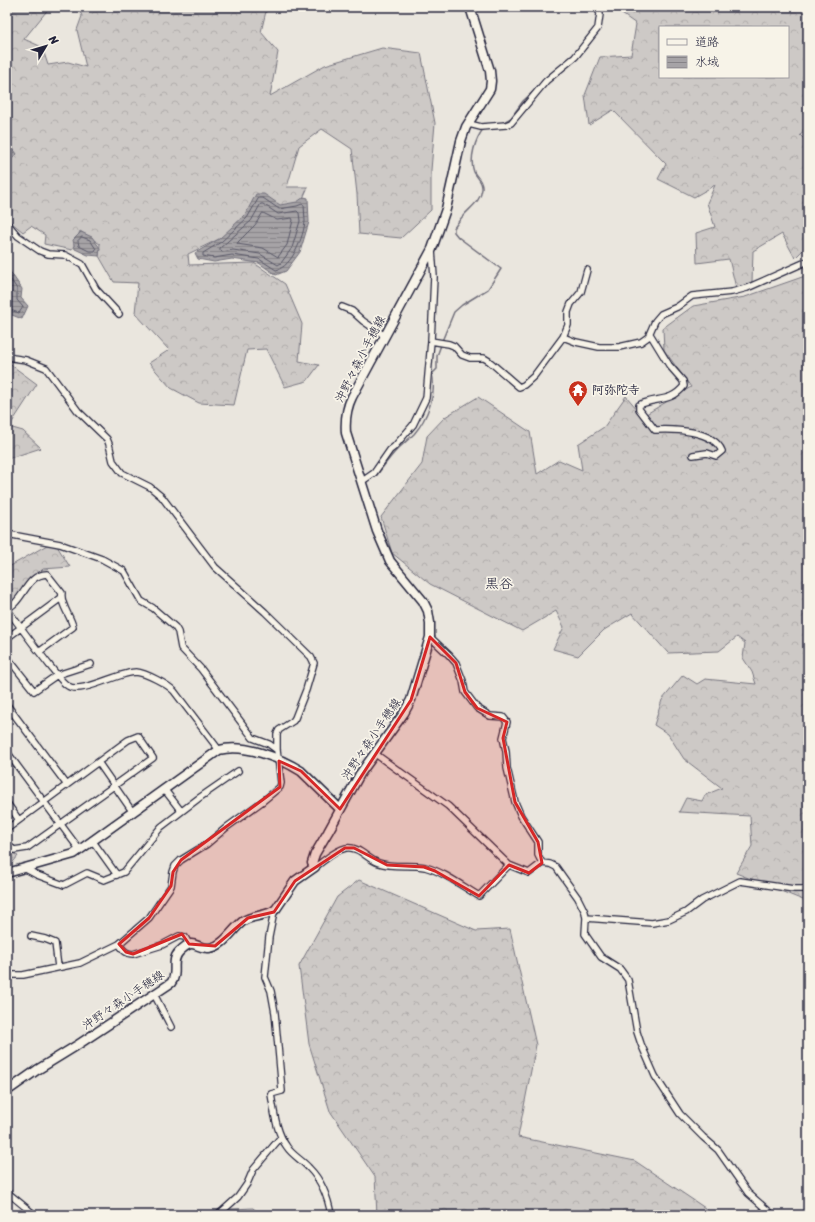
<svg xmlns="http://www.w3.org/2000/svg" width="815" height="1222" font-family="Sriracha,'Klee One',sans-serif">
  <defs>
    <pattern id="forest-crowns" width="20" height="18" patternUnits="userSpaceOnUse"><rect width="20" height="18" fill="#cdc9c6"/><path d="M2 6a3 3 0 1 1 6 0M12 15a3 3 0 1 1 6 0" fill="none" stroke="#b0acab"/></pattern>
    <pattern id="water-rules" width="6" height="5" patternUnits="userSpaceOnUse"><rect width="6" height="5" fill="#a6a3a6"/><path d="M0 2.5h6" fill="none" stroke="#878488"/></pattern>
  </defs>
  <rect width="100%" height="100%" fill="#eae6de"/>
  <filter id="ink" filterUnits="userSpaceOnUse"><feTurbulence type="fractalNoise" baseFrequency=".025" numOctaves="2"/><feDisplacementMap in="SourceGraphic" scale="8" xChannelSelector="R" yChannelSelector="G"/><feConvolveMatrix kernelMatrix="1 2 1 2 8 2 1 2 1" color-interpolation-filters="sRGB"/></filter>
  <g filter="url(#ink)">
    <path fill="url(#forest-crowns)" stroke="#787680" fill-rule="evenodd" d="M7,7h43l-26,32 18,8 6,18 20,-3 18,5 -9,-37 5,-14 -4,-9h189l-6,25 17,20 -8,44 55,-31 57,-17 39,5 14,70 -4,47v40l-30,28 -42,-4 -2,-40 -5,-45 -30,-20 -23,17 -12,41h21l-8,18 -59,17 -22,17 -31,15 1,11 65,-2 31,21 17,40 -3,37 20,4 -12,16 -22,6 -19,-38 -19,1 -13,55 -35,-2 -28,-15 -22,-25 20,-13 -34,-37 3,-30 -24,-1 -15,-26 1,-12 -20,-13 -8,19 -28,-6 1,-9 -14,-9 -8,6 -16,-13z
      M612,7h196v122l-8,6 8,8v107l-4,-1 -9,9 -13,-24 -29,17 -1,31 -16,6 -7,-29 -32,4 -1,-30 19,-6 -8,-24 8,-18 -21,12 -36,-18 8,-15 -53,-54 -24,15 -4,-30 15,-38 31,-2 5,-31zM660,27h128v50h-128z
      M808,275v627l-72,-29 16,-27 -2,-30 -71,-4 7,-14 16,3 3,-6 17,-7 -38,-29 -16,-25 -14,-9 8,-25 21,-25 14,9 8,-5 51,5 -4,-12 -9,-14 2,-15 -8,-6 -18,14 -51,2 -36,-40 -28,17 -26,26 -25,-7 11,-22 -8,-16 -34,20 -92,-47 -38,-31 -11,-36 41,-53 5,-28 18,-19 33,-20 52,35 7,42 22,-14 23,10 -4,-26 26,-17 22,-31 17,20 48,-29 -27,-37 -1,-22 30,-22 52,-9z
      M7,362l30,22 -28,43 14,4 18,17 -31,10 -3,-2z
      M47,545l10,1 13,21 -27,2 -23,22 -8,12 -5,3v-38z
      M7,850l11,6 -8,10 -3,-3z
      M359,880l117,51 34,-2 26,116 -18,92 117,24 70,47 4,7h-332l-2,-38 -45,-66 -21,-67 -10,-78 38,-69z
      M253,1208l8,7h-45l15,-6z"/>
    <path fill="url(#water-rules)" stroke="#716f7b" d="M12,147l5,7 -10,9v-13z
      M256,194h8l16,11 17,-3 7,-5 4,1 1,24 -9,30 -14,19 -10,4 -17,-12 -27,-4 -18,3 -16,-3 -3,-6 24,-14 26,-24z
      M81,232l11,5 8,11 -1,8 -11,-1 -13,-6 -2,-9z
      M7,267l15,22 -1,9 7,8 -6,13 -15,-6z"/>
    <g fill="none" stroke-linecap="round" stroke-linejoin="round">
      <path stroke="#575666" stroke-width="1" d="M259,198h4l16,11 18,-3 5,-2 2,1c0,5 1,11 1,16 -1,15 -13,46 -29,49l-17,-11 -27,-4 -18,3 -11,-2v-3l18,-11 26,-24z
        M261,204h2l15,10 19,-3 2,2 1,8 -8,27 -11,15 -3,2 -18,-11 -27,-4 -11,2 -2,-2v-2l31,-27z
        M263,213l14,7 15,-2 1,2 -6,25 -9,12 -15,-9 -26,-4 1,-2 17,-17z
        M82,237l8,3 6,9 -1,2h-6l-10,-5 -1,-5z
        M7,274l10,15v11l6,7 -4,6 -12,-4"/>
      <path stroke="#716f7b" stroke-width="1.5" d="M585,49l5,-6
        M502,123l9,-5 12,-17 14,-13
        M442,341l12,-29 8,-7 26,-16 13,-20 -43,-32 -4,-5v-4c3,-4 6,-9 9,-12 8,-9 18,-15 19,-27 1,-8 -5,-11 -8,-17 -5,-13 1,-33 10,-44
        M377,475c5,-7 11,-15 17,-22 6,-7 13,-12 20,-19 13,-15 23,-40 18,-60l5,-5v-13l4,-11"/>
      <g stroke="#22223b" stroke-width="8">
        <path id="street" d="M469,124l12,3 25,-2 5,-2 35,-42 29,-24 23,-29 2,-14 -3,-7
          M7,223l11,13 22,15 8,3 17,1 17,9 14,25 23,25
          M342,307l10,4 11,10 22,15
          M650,334l19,31 14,16 1,5c-13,17 -29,11 -45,19v4l16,21c19,-1 58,0 67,21l-6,5 -9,-3 -14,2
          M563,337l13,5 23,5h20l22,-5 7,-5 7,-16 6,-7 16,-7 15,-11 40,-4 15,-4 61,-27
          M431,341l18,3 5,2 8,9 8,3h14l5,3 30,26 5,-2 10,-9 29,-39 5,-12v-13l3,-8 10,-12 6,-22
          M7,355l6,3 13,2 20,8 32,43 29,28 2,5 4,17 9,12 28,14 12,10 53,70 50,45 46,45 3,6 -8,27 -11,28 -2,3 -14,9 -2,4v16l4,33 -1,4 -17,14 -36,26 -20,17 -26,16 -6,6 -2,6 -2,14 -22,32 -30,26 -39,19 -57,12h-16
          M361,482l13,-9 16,-23 4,-3 19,-22 13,-27 5,-57 3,-64 -2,-27
          M7,534l53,10 42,15 22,12 17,30 12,7 22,19 3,5 3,16 20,21 52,69 16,6 8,6
          M7,609c14,19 28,38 43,57 5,6 11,16 18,20 13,9 51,-14 68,-14 10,1 31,12 38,19l45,59
          M7,609c3,-2 6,-4 8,-6 11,-11 14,-28 32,-29l15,19c-2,12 9,23 11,34l-34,25
          M430,637l19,18 7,8 7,18 2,11 12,16 13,8 13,1 4,5 -4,16 3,13 1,17 8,34 6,14 17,26v13l4,8
          M7,638l54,-40
          M7,657l27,34 23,-16 34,-11
          M7,705l60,80
          M7,752l72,97
          M374,753l74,53 61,59 20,8 13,-10 8,1 6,3 22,31 7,14 1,6 -1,16 16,23 19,12 8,11 9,52 4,12 14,32 25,38 23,23 15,13 30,43 25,22
          M98,762l34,49
          M164,789l17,22
          M7,803l12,17
          M7,829l121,-89 10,-4 15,22 -126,90 -13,2 -7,-6
          M92,840l25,35
          M315,867c9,-6 20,-17 31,-19 13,-2 21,11 33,15 14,5 31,1 46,4 19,5 37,19 54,29l30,-31
          M24,868l13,7 27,10 23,-12 17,7 20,-8 37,-45 38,-29 39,-27
          M274,912l-5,25 -4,40 6,14 4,22 7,78 -11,3c3,17 5,38 16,53 5,8 15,13 22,21 13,13 19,29 22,47
          M586,918l66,5 17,-3 17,-8 16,-12 38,-19 54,8h14
          M31,936l14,3 10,4 3,24
          M119,944c4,5 6,10 14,10l29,-9 17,-9 6,1 4,7
          M154,994l17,33
          M7,1192l28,23
          M218,1215l20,-18 9,-13 6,-14 28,-33"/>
      </g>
      <g stroke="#22223b" stroke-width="11">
        <path id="secondary" d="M7,873l67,-19 145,-104c25,-7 61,8 82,21l39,38
          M7,1091l30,-21 39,-24 95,-63c8,-10 -1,-22 8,-31 16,-16 15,-3 30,-4 14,-1 23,-18 33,-26 10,-8 26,-5 34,-13l19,-28 20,-14 -3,-4 3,-9 13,-22 32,-58 44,-61 7,-13 19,-63v-14l-2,-12 -5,-10 -33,-40 -13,-30 -31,-98c-1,-13 0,-24 6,-36l80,-148 14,-40 15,-68 5,-14 24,-38 1,-8 -1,-10 -20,-64"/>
      </g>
      <use href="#street" stroke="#f7f3e8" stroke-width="5.5"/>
      <use href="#secondary" stroke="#f7f3e8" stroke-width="8"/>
    </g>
  </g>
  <path fill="#d62828" fill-opacity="0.2" stroke="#d62828" stroke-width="3" stroke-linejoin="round" d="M430,637l26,26 9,29 12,16 30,14 -4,16 12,64 23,40 4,21 -13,10 -20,-8 -30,31 -44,-25 -11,-4 -37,-2 -33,-17h-9l-50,33 -21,31 -26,6 -33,28 -26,-2 -7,-10 -49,20 -7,-2 -7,-8 30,-26 22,-32 2,-14 8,-12 99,-73 -1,-26 22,10 39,38 71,-109z"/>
  <defs>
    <g id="temple-pin" transform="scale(1)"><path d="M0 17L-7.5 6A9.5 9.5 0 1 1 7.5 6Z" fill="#c8321e" stroke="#f7f3e8"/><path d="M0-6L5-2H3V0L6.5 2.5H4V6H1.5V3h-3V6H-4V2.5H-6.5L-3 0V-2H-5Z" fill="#fff"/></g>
  </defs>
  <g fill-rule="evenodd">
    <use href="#temple-pin" x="578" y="390"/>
  </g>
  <g text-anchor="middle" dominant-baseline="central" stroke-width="3.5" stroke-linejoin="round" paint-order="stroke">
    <g font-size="12" fill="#22223b" stroke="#f7f3e8">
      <text transform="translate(360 359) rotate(-63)">沖野々森小手穂線</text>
      <text transform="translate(371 739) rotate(-56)">沖野々森小手穂線</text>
      <text transform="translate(123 1000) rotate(-34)">沖野々森小手穂線</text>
    </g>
    <g font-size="12" font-weight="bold" fill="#22223b" stroke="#f7f3e8" text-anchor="start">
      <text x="592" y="390">阿弥陀寺</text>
    </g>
    <g font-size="14" fill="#22223b" stroke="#f7f3e8">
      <text x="499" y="583">黒谷</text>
    </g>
  </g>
  <rect width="815" height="1222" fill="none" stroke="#f7f3e8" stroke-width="24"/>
  <rect x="12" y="12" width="791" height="1198" fill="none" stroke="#22223b" stroke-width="1.5" filter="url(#ink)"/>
  <rect x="659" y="26" width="130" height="52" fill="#f7f3e8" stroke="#a29fa3"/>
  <rect x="667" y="39" width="20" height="6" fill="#f7f3e8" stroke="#a29fa3"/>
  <text x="695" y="46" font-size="12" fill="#22223b">道路</text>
  <rect x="667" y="56" width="20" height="12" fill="url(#water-rules)" stroke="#a29fa3"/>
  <text x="695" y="66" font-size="12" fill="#22223b">水域</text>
  <g transform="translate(46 46) rotate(52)" stroke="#f7f3e8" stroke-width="3" paint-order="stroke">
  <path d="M0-3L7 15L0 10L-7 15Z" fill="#22223b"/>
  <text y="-6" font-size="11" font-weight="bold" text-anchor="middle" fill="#22223b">N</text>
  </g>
</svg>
